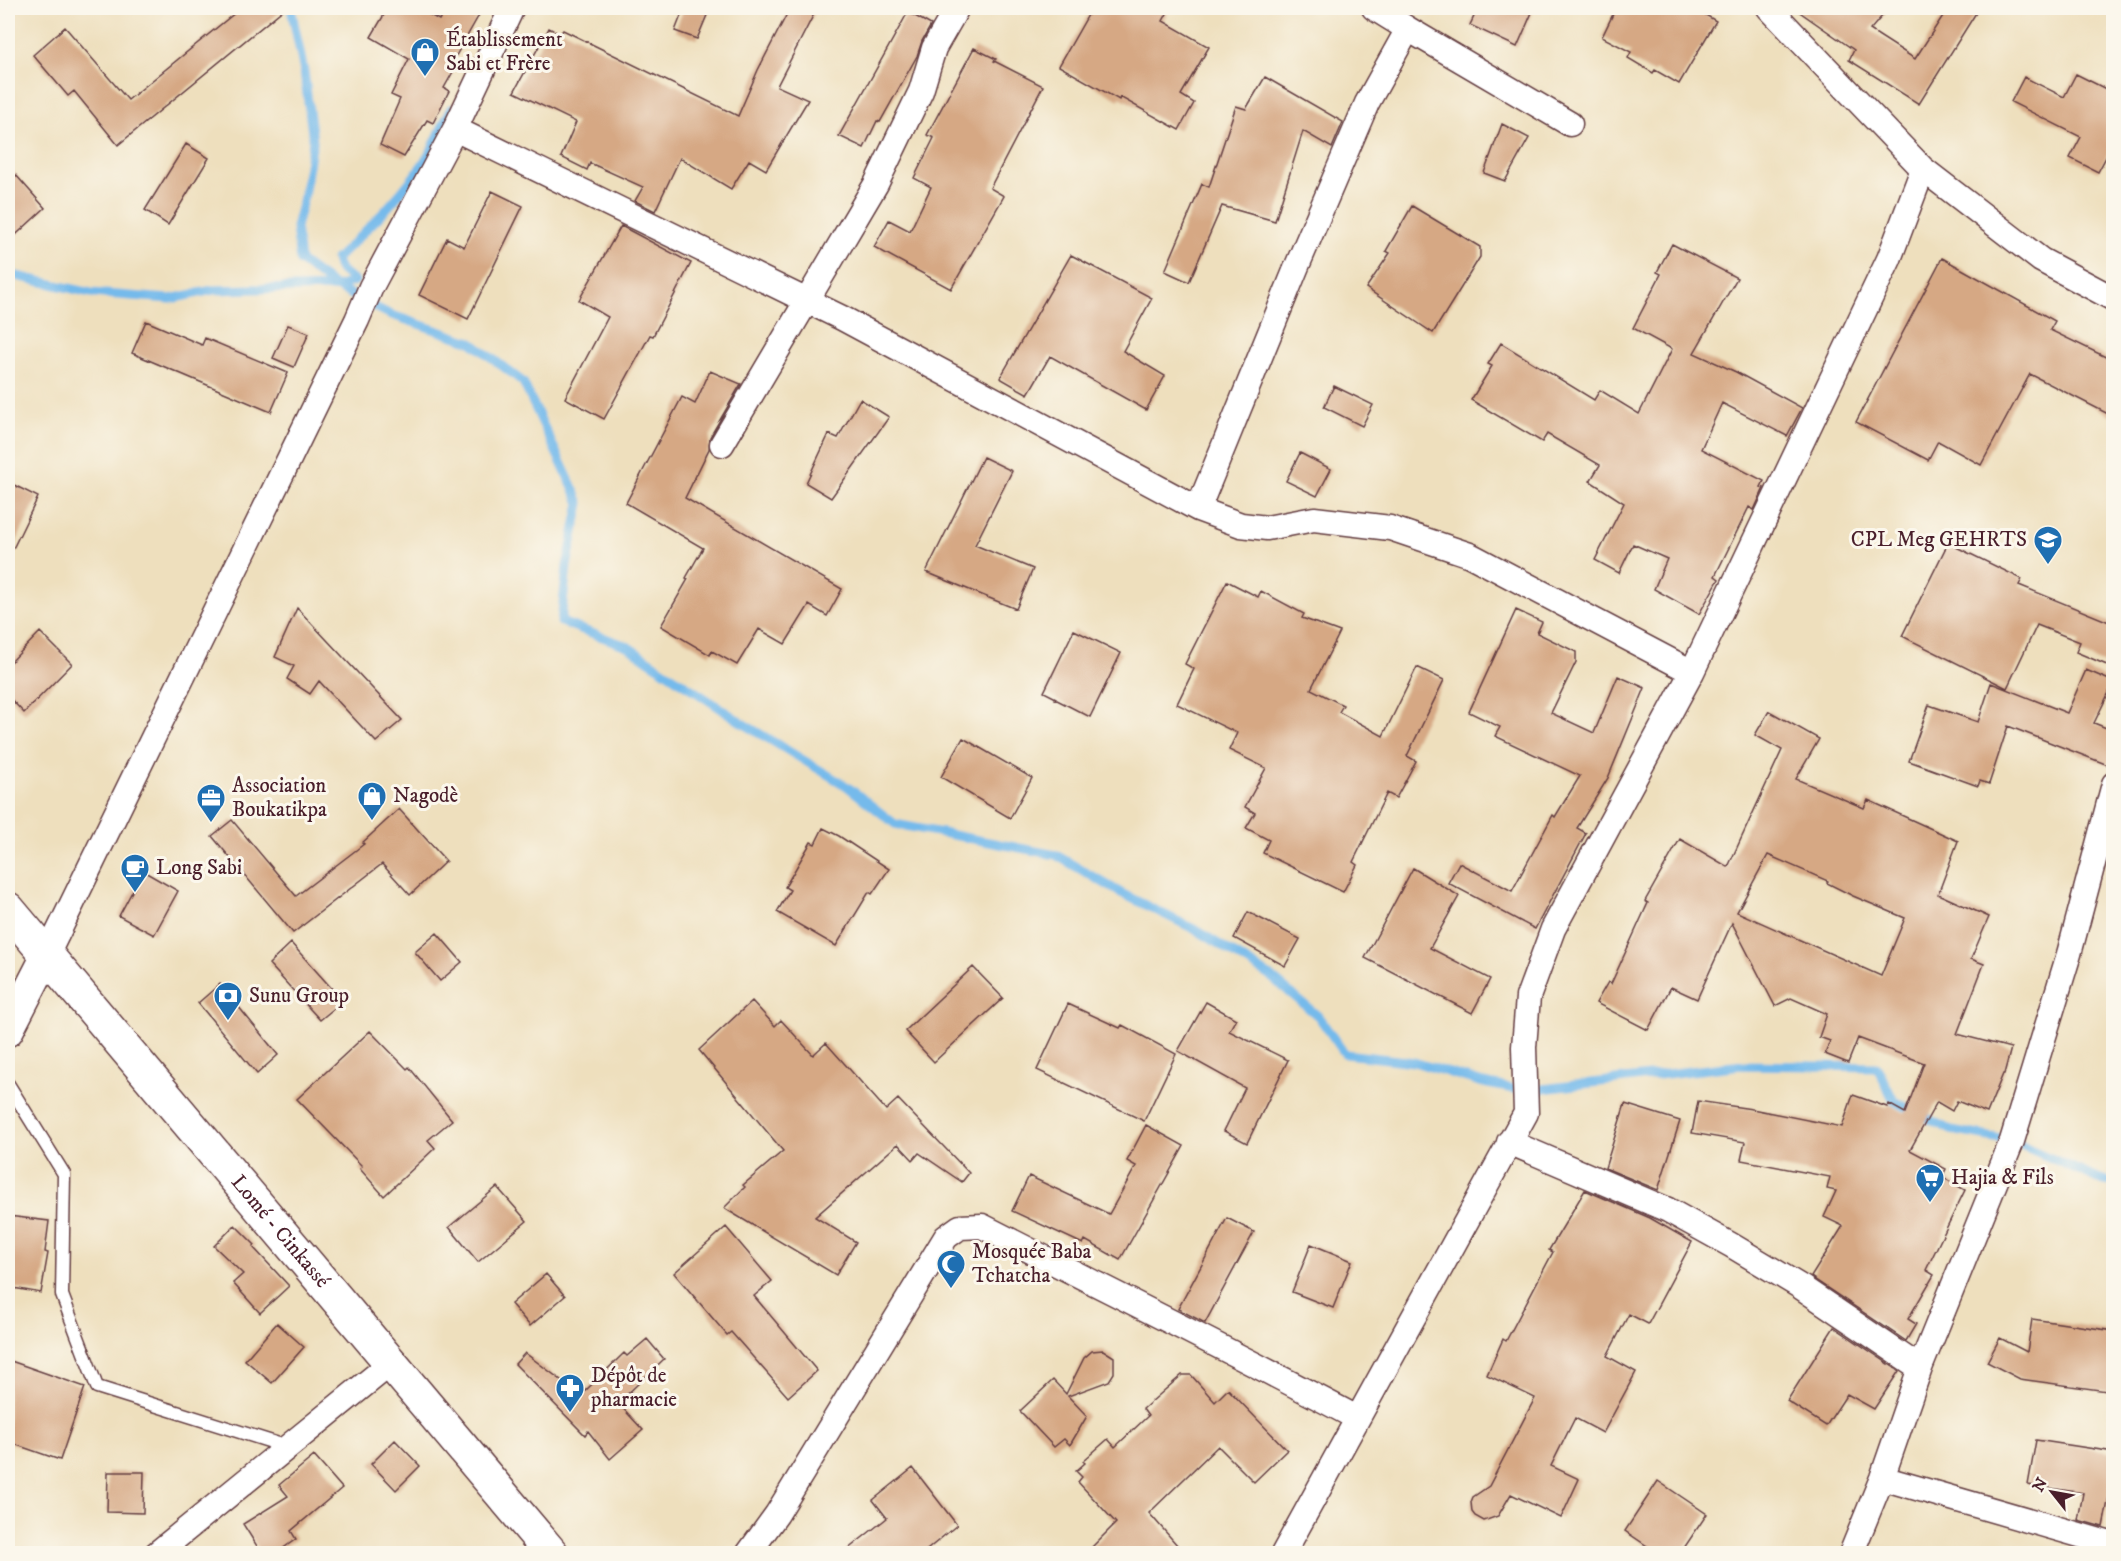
<svg xmlns="http://www.w3.org/2000/svg" width="2121" height="1561" font-family="'IM FELL DW Pica',serif">
  <rect width="100%" height="100%" fill="#fbf7ec"/>
  <filter id="ink" filterUnits="userSpaceOnUse"><feTurbulence type="fractalNoise" baseFrequency=".0167" numOctaves="2"/><feDisplacementMap in="SourceGraphic" scale="12" xChannelSelector="R" yChannelSelector="G"/><feConvolveMatrix kernelMatrix="1 2 1 2 8 2 1 2 1" color-interpolation-filters="sRGB"/></filter>
  <filter id="wash" filterUnits="userSpaceOnUse"><feTurbulence type="fractalNoise" baseFrequency=".008" numOctaves="4" result="noise"/><feDisplacementMap in="SourceGraphic" scale="24" xChannelSelector="R" yChannelSelector="G"/><feGaussianBlur stdDeviation="1.35" result="paint"/><feColorMatrix in="noise" values="0 0 0 0 0 0 0 0 0 0 0 0 0 0 0 0 0 1.4 0 .05"/><feComposite in="paint" operator="in"/></filter>
  <g filter="url(#wash)">
    <rect width="100%" height="100%" fill="#eedfbd"/>
    <g fill="none" stroke-linecap="round" stroke-linejoin="round">
      <path stroke="#75baeb" stroke-width="9" d="M291,8l13,63 9,70 -9,55 -8,31 4,34 36,26 53,27 82,28 52,40 57,121 -13,63 -6,56 66,24 117,78 104,63 47,37 161,31 65,38 77,38 73,46 47,39 27,38 69,8 69,21 36,7
        M8,274l83,19 79,6 43,-9 123,-3 19,-6 -16,-12 -3,-10c34,-32 71,-68 95,-108 7,-14 13,-28 20,-42
        M1542,1089l199,-24 136,2 17,34 57,29 61,11 91,40 11,1"/>
    </g>
    <g id="blocks">
      <path fill="#d6a884" fill-rule="evenodd" d="M241,8h44l-167,137 -44,-54 -6,5 -35,-41 32,-28 63,73z
        M388,8h29l22,12 7,-12h37l-34,60 5,2 -10,18 5,3 -16,32 -6,-3 -23,37 -24,-12 20,-46 -9,-4 18,-36 -38,-22z
        M684,8h26l-13,31 -22,-8z
        M790,8h27l-40,78 31,14 -42,70 -17,-10 -18,29 -51,-31 -25,53 -20,-10 8,-14 -53,-24 -3,7 -26,-13 15,-35 -62,-30 35,-64 11,6 3,-4 175,86 20,-46z
        M1092,8h78l-7,13 46,26 -28,48 13,8 -15,27 -59,-33 -1,3 -60,-34z
        M1478,8h56l-17,39 -47,-22z
        M1616,8h78l22,13 -37,63 -24,-14 -2,3 -25,-15 3,-6 -29,-15z
        M1794,8h95l-19,22 45,29 33,-51h31l-60,96 -70,-44 5,-10z
        M908,12l23,13 -9,16 -5,15 -37,66 -3,-1 -13,27 -25,-12z
        M974,48l22,11 -2,2 49,25 -53,102 14,8 -53,93 -77,-42 15,-27 21,11 21,-44 -17,-9 20,-40 -7,-3z
        M2076,74l38,19v49l-16,30 -28,-14 11,-21 -70,-35 13,-25 40,20z
        M1265,77l78,45 -11,26 -29,-17 -28,90 -53,-15 -33,76 -24,-11 37,-87 7,3 27,-81 10,3z
        M1502,124l27,14 -24,43 -21,-8z
        M186,144l23,14 -41,67 -23,-15z
        M8,166l37,42 -37,34z
        M492,191l31,15 -55,113 -49,-24 28,-57 17,9z
        M1412,206l68,41v10l-47,76 -67,-45 24,-35 -4,-2z
        M621,226l70,37 -38,73 -3,-1 -46,84 -39,-21 43,-81 -29,-17z
        M1672,244l65,34 -43,75 42,19 66,36 -15,28 -65,-33 -21,46 63,32 -3,6 3,1 -10,22 -5,-3 -34,69 4,3 -20,35 -45,-25 13,-30 -34,-15 -14,29 -24,-13 29,-57 -34,-22 10,-16 -53,-31 -5,8 -71,-42 21,-34 -4,-2 13,-21 93,57 6,-10 39,24 33,-65 -39,-21 28,-54 -4,-2z
        M1071,255l81,43 -29,53 42,25 -19,34 -96,-54 -22,38 -28,-16z
        M1942,258l113,63 -5,9 64,31v56l-84,-43 -49,91 -43,-24 -10,19 -72,-38z
        M146,321l56,24 3,-7 83,35 -17,39 -139,-59z
        M288,325l21,8 -15,34 -21,-9z
        M710,371l31,13 -31,53 -1,12 -24,49 157,91 -15,27 -18,-11 -24,39 -26,-15 -22,36 -25,-14 -2,4 -49,-29 27,-47 -2,-1 17,-30 -77,-45 56,-106 13,7z
        M1334,386l39,19 -11,21 -38,-19z
        M860,399l29,18 -58,81 -25,-15 23,-49 9,4z
        M1300,453l31,16 -14,27 -31,-15z
        M983,457l29,14 -37,74 58,24 -17,40 -90,-37z
        M8,482l30,15 -30,62z
        M1948,543l74,36 -3,6 95,39v44l-38,-16 4,-10 -43,-17 -30,63 -105,-52z
        M1227,581l31,16 3,-6 43,23 -2,4 38,14 -29,57 32,16 -4,7 44,24 34,-69 27,13 -37,76 9,5 -20,37 -9,-5 -34,69 4,3 -14,27 -80,-39 6,-13 -23,-12 9,-15 -10,-6 21,-39 -37,-18 8,-17 -60,-29 17,-35 -9,-5z
        M297,608l105,112 -26,22 -57,-61 -9,13 -23,-15 7,-13 -19,-9z
        M1516,610l26,12 -5,11 39,19v10l-25,51 43,20 24,-57 27,12 -37,90 -31,50 9,5 -51,96 -87,-46 11,-20 53,28 41,-76 2,2 25,-41 -85,-40 5,-9 -31,-15z
        M1074,630l47,23 -31,64 -35,-18 1,-1 -12,-6z
        M40,632l32,32 -48,49 -16,-17v-31z
        M2086,670l28,12 -20,41 20,8v19l-6,15 -100,-39 -19,58 -9,-3 -2,5 -69,-25 20,-56 49,17 13,-39 76,30z
        M1769,711l50,28 -23,40 68,29 4,-8 90,41 -20,53 51,23 -18,42 13,5 -27,70 54,14 -7,26h-1l-16,39 -30,-12 -5,10 -15,-9 -27,48 36,19 -4,8 23,13 -39,80 8,5 -26,44 8,5 -10,17 -95,-64 32,-51 -19,-9 12,-26 -9,-2 3,-12 -89,-17 4,-18 -53,-9 6,-32 54,8 90,18 11,-32 34,12 2,-3 16,9 19,-50 -66,-25 -10,25 -23,-9 5,-13 -11,-4 8,-23 -36,-16 -16,8 -43,-83 -35,76 -26,-12 -23,43 -52,-27 12,-21 3,2 37,-81 -3,-2 35,-62 48,28 54,-117 -27,-15zM1768,855l60,26 -1,2 26,13 52,22 -24,58 -144,-64z
        M963,738l69,40 -22,40 -69,-41z
        M399,809l47,52 -36,34 -28,-31 -89,69 -81,-97 20,-16 64,76 68,-52 -2,-1z
        M823,828l16,8 50,33 -17,25 -3,-2 -33,54 -59,-34 13,-22 -5,-3 26,-45 4,2z
        M1413,868l46,28 -29,52 60,31 -18,34 -107,-55z
        M143,871l35,20 -24,44 -35,-19z
        M1248,912l52,27 -15,27 -51,-28z
        M437,933l25,29 -22,19 -25,-29z
        M291,943l52,58 -23,19 -51,-56z
        M973,967l30,31 -69,64 -29,-31z
        M220,984l58,71 -21,19 -59,-71z
        M752,1001l23,25 6,-6 32,35 13,-12 60,67 12,-11 71,74 -7,9 -43,-29 -6,7 -15,-16 -83,73 41,25 -20,33 -112,-67 21,-21 -2,-2 40,-34 -84,-101z
        M1206,1002l30,17 -7,12 59,29 -41,83 -23,-12 21,-43 -67,-37z
        M1068,1004l52,24 2,-3 54,29 -32,67 -107,-51z
        M370,1031l37,38 2,-2 43,53 -24,20 7,8 -51,48 -24,-27 2,-3 -65,-67z
        M1625,1104l55,17 -22,69 -53,-22z
        M1146,1125l38,21 -64,114 -35,-20 -2,4 -71,-33 17,-35 80,38 27,-48 -9,-5z
        M497,1187l30,34 -49,41 -29,-35z
        M1585,1190l65,28 42,24 -44,82 -19,-10 -22,42 29,16 -33,61 -28,-15 -24,48 28,13 -18,39 -50,-24 -13,22 -14,5 -9,-5 -3,-4 -1,-10 2,-5 16,-11 46,-88 -48,-23 16,-36 3,2 47,-89 -4,-2z
        M8,1216l41,5 -4,31 3,1 -7,40 -33,-6z
        M1227,1218l27,14 -49,91 -27,-14z
        M235,1225l20,20 -2,2 36,39 -29,27 -27,-30 10,-9 -29,-28z
        M726,1227l46,54 -18,15 63,75 -29,26 -57,-65 -4,3 -53,-62z
        M1311,1244l41,17 -19,47 -41,-16z
        M546,1274l19,22 -35,30 -19,-22z
        M2032,1319l82,12v61l-94,-13 -33,-17 13,-24 27,14z
        M277,1323l27,24 -32,36 -27,-23z
        M1834,1327l65,44 -25,38 -27,-15 -21,32 -39,-25z
        M647,1339l17,20 -46,44 25,27 -33,29 -22,-28 -3,4 -70,-71 10,-11 56,42 43,-42 3,3z
        M1103,1350l11,7v16l-5,8 -41,15 19,20 -17,29 -6,-6 -10,8 -34,-36 33,-31 13,14 18,-36 8,-7z
        M8,1360l77,27 -25,73 -52,-18z
        M1182,1375h9l24,27 13,-13 59,61 -33,32 -36,-36 -69,67 36,41h-100l31,-31 -38,-41 4,-5 -6,-6 9,-8 -2,-2 25,-22 7,8 33,-31 -5,-7z
        M395,1440l25,26 -24,24 -25,-26z
        M2036,1440l78,12v19l-11,56 -25,-7 5,-27 -55,-8z
        M314,1456l28,32 -51,43 5,8 -21,15h-13l-19,-30 45,-28 -9,-11z
        M913,1468l44,57 -35,29h-80l45,-36 -14,-18z
        M108,1472h36l-1,41 -36,-1z
        M1658,1481l49,33 -27,40h-21l-34,-23z"/>
    </g>
  </g>
  <g filter="url(#ink)">
    <use href="#blocks" fill-opacity="0" stroke="#633c41" stroke-width="1.5"/>
    <g fill="none" stroke-linecap="round" stroke-linejoin="round">
      <g stroke="#633c41" stroke-width="15">
        <path id="service" d="M8,1084l56,90 -2,121 35,92 191,60"/>
      </g>
      <g stroke="#633c41" stroke-width="27">
        <path id="minor" d="M1374,8l34,21 162,95
          M1769,8l154,161 118,91 73,39
          M455,129l387,189 356,191 43,16 26,3 47,-9 76,9 80,27 222,117
          M722,444l154,-260 45,-93 13,-43 23,-40
          M1198,509l99,-243 70,-163 41,-74
          M47,955l310,-635 14,-33 84,-158 57,-121
          M1509,1142l159,68 63,35 70,42 119,81
          M1882,1478l232,67
          M156,1554l235,-191
          M748,1554l29,-40 169,-277 14,-10 22,-1c125,64 251,126 375,192
          M1283,1554l243,-441 -2,-66 4,-50 25,-68 139,-257 197,-413 34,-90
          M1851,1554l31,-76 38,-110 92,-227 57,-187 45,-170"/>
      </g>
      <g stroke="#633c41" stroke-width="33">
        <path id="tertiary" d="M8,1031l39,-76"/>
      </g>
      <g stroke="#633c41" stroke-width="36">
        <g id="trunk">
          <path id="s1" d="M8,909l544,645"/>
        </g>
      </g>
      <use href="#service" stroke="#fff" stroke-width="12"/>
      <use href="#minor" stroke="#fff" stroke-width="24"/>
      <use href="#tertiary" stroke="#fff" stroke-width="30"/>
      <use href="#trunk" stroke="#fff" stroke-width="33"/>
    </g>
  </g>
  <defs>
    <g id="shop-pin" transform="scale(1.5)"><path d="M0 17L-7.5 6A9.5 9.5 0 1 1 7.5 6Z" fill="#1f6fb2" stroke="#fbf7ec"/><path d="M-5-2.5h2.3a2.7 3.5 0 0 1 5.4 0H5L5.5 6h-11ZM-1.5-2.5h3a1.5 2.3 0 0 0-3 0Z" fill="#fff"/></g>
    <g id="school-pin" transform="scale(1.5)"><path d="M0 17L-7.5 6A9.5 9.5 0 1 1 7.5 6Z" fill="#1f6fb2" stroke="#fbf7ec"/><path d="M0-5L7-2L0 1L-7-2ZM-4 1L0 2.5L4 1V4Q0 6-4 4Z" fill="#fff"/></g>
    <g id="office-pin" transform="scale(1.5)"><path d="M0 17L-7.5 6A9.5 9.5 0 1 1 7.5 6Z" fill="#1f6fb2" stroke="#fbf7ec"/><path d="M-6-3h4V-5.5h4V-3h4V5H-6ZM-1-4.5V-3h2v-1.5ZM-6 0V1H6V0Z" fill="#fff"/></g>
    <g id="cafe-pin" transform="scale(1.5)"><path d="M0 17L-7.5 6A9.5 9.5 0 1 1 7.5 6Z" fill="#1f6fb2" stroke="#fbf7ec"/><path d="M-5.5-4.5H6V0H3Q3 3.5 0 3.5H-2.5Q-5.5 3.5-5.5 0ZM3-3.2v2h1.7v-2ZM-6 4.5H4V6H-6Z" fill="#fff"/></g>
    <g id="bank-pin" transform="scale(1.5)"><path d="M0 17L-7.5 6A9.5 9.5 0 1 1 7.5 6Z" fill="#1f6fb2" stroke="#fbf7ec"/><path d="M-6-4H6V4H-6ZM0-2.3a2.3 2.3 0 1 0 0 4.6a2.3 2.3 0 1 0 0-4.6Z" fill="#fff"/></g>
    <g id="supermarket-pin" transform="scale(1.5)"><path d="M0 17L-7.5 6A9.5 9.5 0 1 1 7.5 6Z" fill="#1f6fb2" stroke="#fbf7ec"/><path d="M-6-5.5h2.5l.6 2H6L4.5 2H-2.5L-4.4-4H-6ZM-1.5 3.2a1.3 1.3 0 1 0 .1 0ZM3 3.2a1.3 1.3 0 1 0 .1 0Z" fill="#fff"/></g>
    <g id="mosque-pin" transform="scale(1.5)"><path d="M0 17L-7.5 6A9.5 9.5 0 1 1 7.5 6Z" fill="#1f6fb2" stroke="#fbf7ec"/><path d="M3.5-4.9A6 6 0 1 0 3.5 4.9A5 5 0 1 1 3.5-4.9Z" fill="#fff"/></g>
    <g id="pharmacy-pin" transform="scale(1.5)"><path d="M0 17L-7.5 6A9.5 9.5 0 1 1 7.5 6Z" fill="#1f6fb2" stroke="#fbf7ec"/><path d="M-2-6h4v4h4v4h-4v4h-4v-4h-4v-4h4Z" fill="#fff"/></g>
  </defs>
  <g fill-rule="evenodd">
    <use href="#shop-pin" x="425" y="52"/>
    <use href="#school-pin" x="2048" y="540"/>
    <use href="#shop-pin" x="372" y="796"/>
    <use href="#office-pin" x="211" y="798"/>
    <use href="#cafe-pin" x="135" y="868"/>
    <use href="#bank-pin" x="228" y="996"/>
    <use href="#supermarket-pin" x="1930" y="1178"/>
    <use href="#mosque-pin" x="951" y="1264"/>
    <use href="#pharmacy-pin" x="570" y="1388"/>
  </g>
  <g text-anchor="middle" dominant-baseline="central" stroke-width="6" stroke-linejoin="round" paint-order="stroke">
    <g font-size="21" fill="#4a1f2b" stroke="#fbf7ec" text-anchor="start">
      <text x="446" y="40">Établissement<tspan x="446" dy="24">Sabi et Frère</tspan></text>
      <text x="2027" y="540" text-anchor="end">CPL Meg GEHRTS</text>
      <text x="232" y="786">Association<tspan x="232" dy="24">Boukatikpa</tspan></text>
      <text x="393" y="796">Nagodè</text>
      <text x="156" y="868">Long Sabi</text>
      <text x="249" y="996">Sunu Group</text>
      <text x="1951" y="1178">Hajia &amp; Fils</text>
      <text x="972" y="1252">Mosquée Baba<tspan x="972" dy="24">Tchatcha</tspan></text>
      <text x="591" y="1376">Dépôt de<tspan x="591" dy="24">pharmacie</tspan></text>
    </g>
    <g font-size="21" fill="#4a1f2b" stroke="#fbf7ec">
      <text stroke="none"><textPath href="#s1" startOffset="422">Lomé - Cinkassé</textPath></text>
    </g>
  </g>
  <rect width="2121" height="1561" fill="none" stroke="#fbf7ec" stroke-width="30"/>
  <g transform="translate(2052 1492) rotate(301)" stroke="#fbf7ec" stroke-width="4.5" paint-order="stroke">
  <path d="M0-4.5L10 22L0 15L-10 22Z" fill="#4a1f2b"/>
  <text y="-9" font-size="16" font-weight="bold" text-anchor="middle" fill="#4a1f2b">N</text>
  </g>
</svg>
